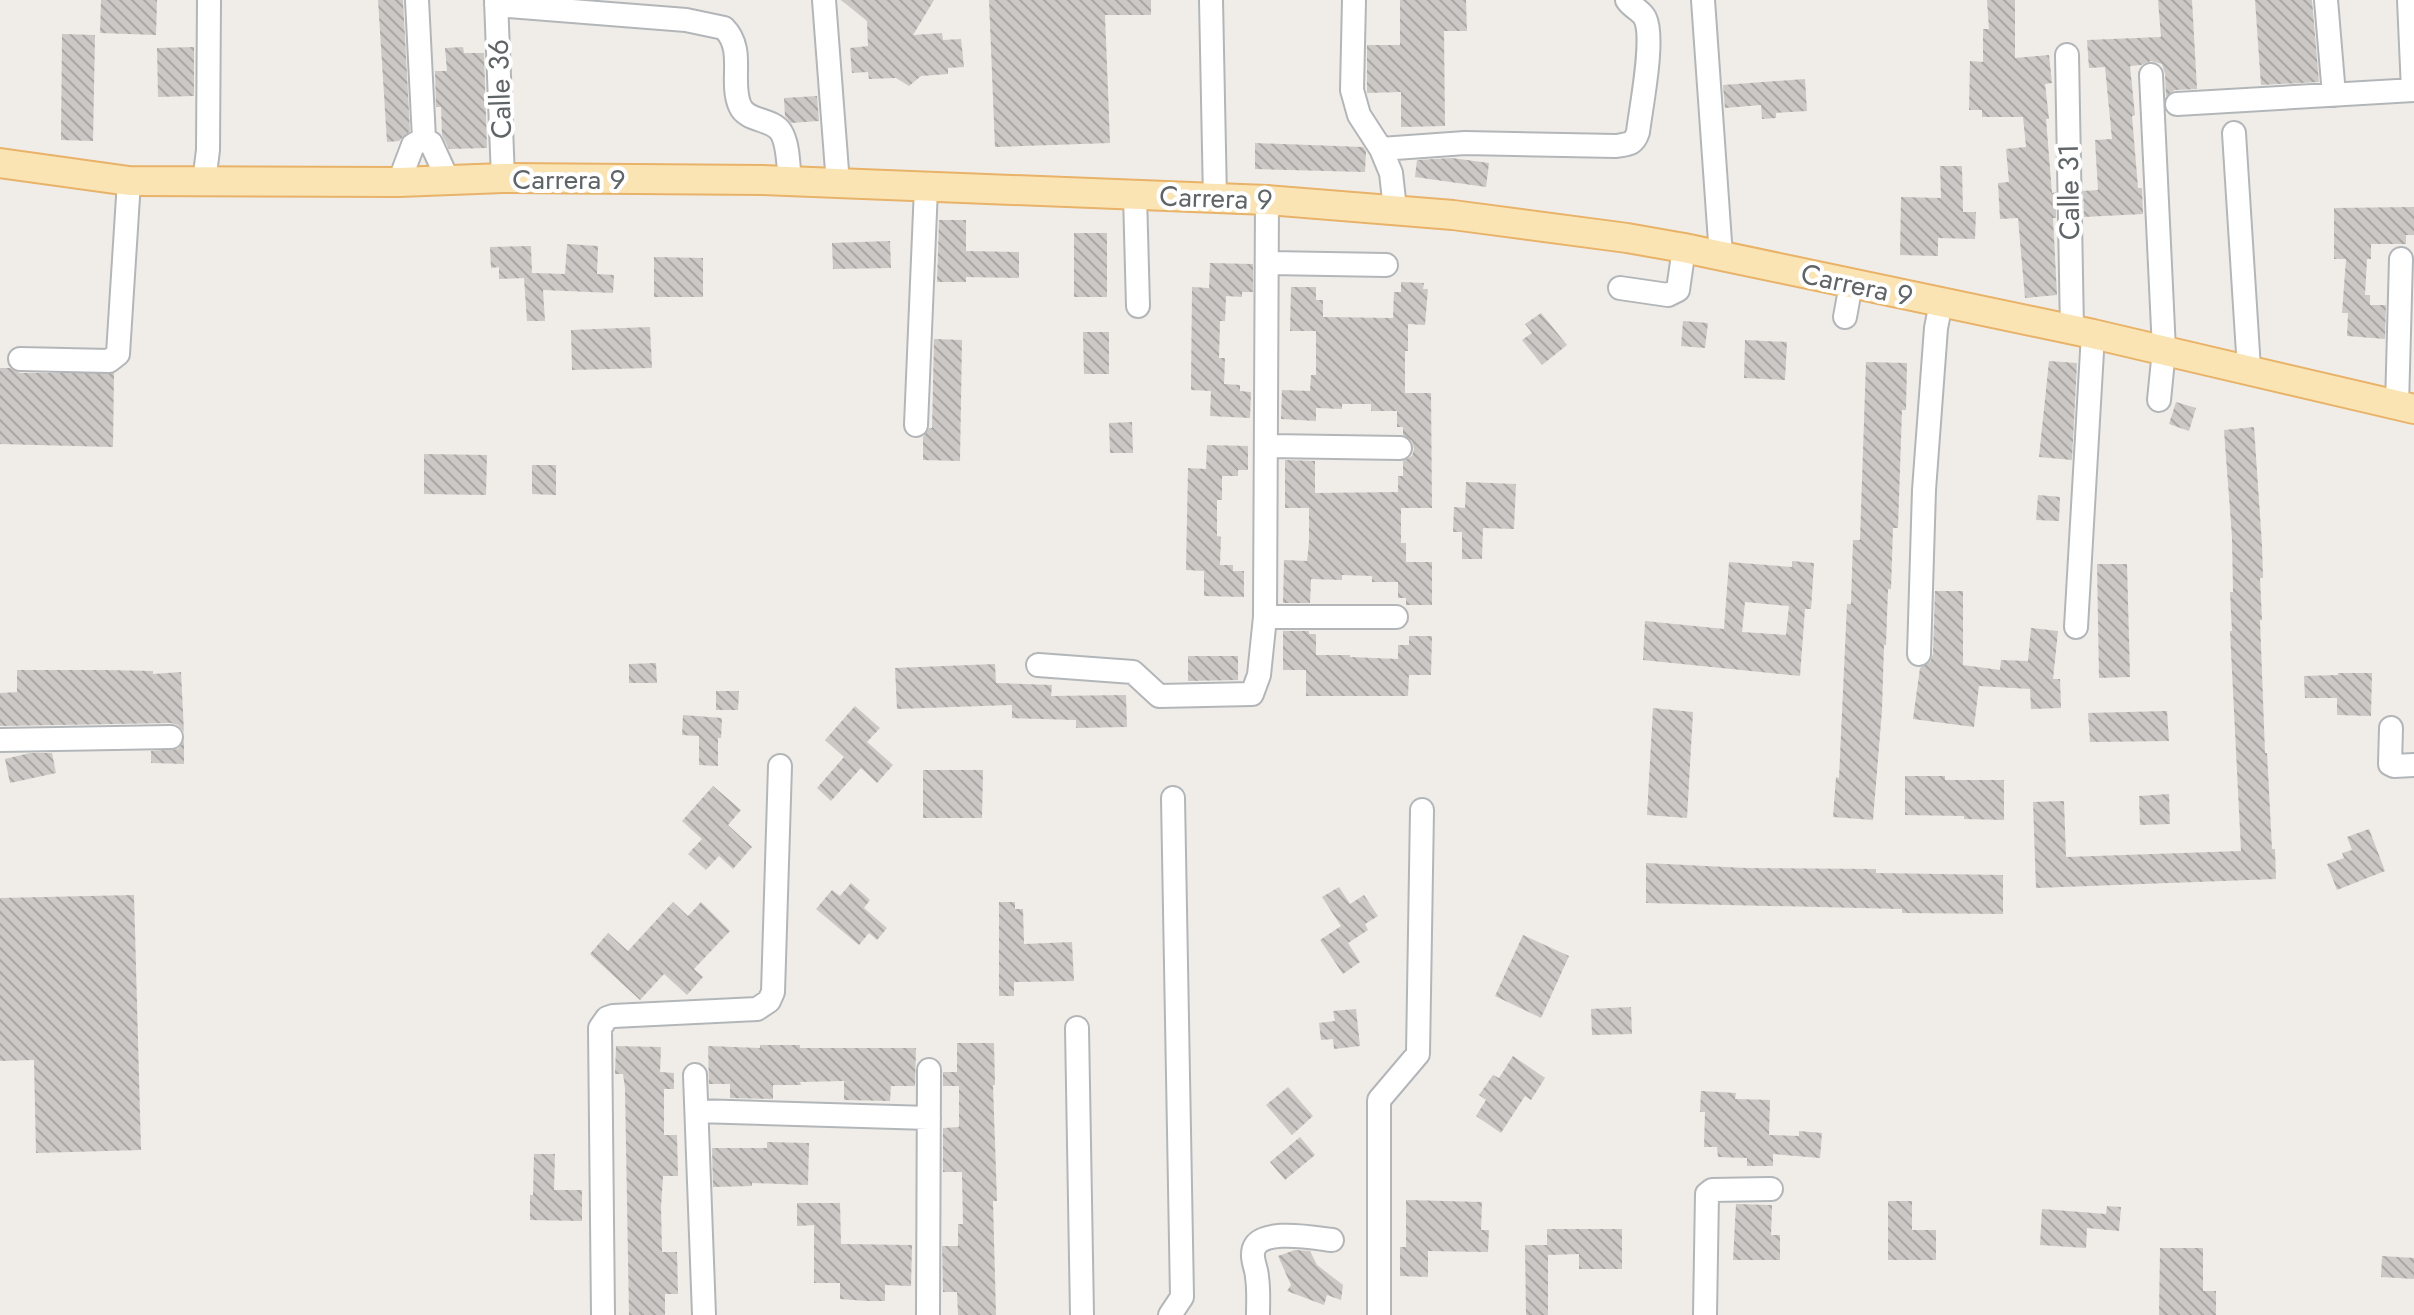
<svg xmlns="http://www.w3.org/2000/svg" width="2414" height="1315" font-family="Jost,sans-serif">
  <defs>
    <pattern id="building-back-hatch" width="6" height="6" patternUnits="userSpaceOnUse" patternTransform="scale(2)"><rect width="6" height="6" fill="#ccc8c5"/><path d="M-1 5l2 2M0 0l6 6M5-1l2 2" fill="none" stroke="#a9a6a4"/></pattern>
  </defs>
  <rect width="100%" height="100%" fill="#f0ede8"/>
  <path fill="url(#building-back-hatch)" fill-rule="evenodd" d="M101,0h56l-1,35 -56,-2z
    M378,0h25l7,131 -11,10 -12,1z
    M841,0h93l-21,35 29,-2 1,7 18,-1 3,28 -16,1v6l-27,2 -12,10 -13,-8 -27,1 -1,-7 -16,1 -2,-25 18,-2 -1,-25z
    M989,0h162v15h-46l5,128 -115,4z
    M1400,0h66l1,31h-23l1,95 -44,1v-35l-34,1v-48h33z
    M1987,0h28v58l34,-3 3,28 -7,1 4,35h-3l6,74 4,-1v26h-3l4,77 -32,3 -7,-80 -18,1 -2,-36 11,-1 -3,-33 20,-2 -3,-30h-41v-7h-13l1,-49 13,1v-33h6z
    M2158,0h34l5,89 -22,1 -9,6 -1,-22 -3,-10 -11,-3 -10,4 -11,1 5,49 -3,1 6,72h4l1,26 -59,3 -1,-26 15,-1 -3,-50 17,-1 -7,-72 -16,1 -2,-28 74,-3z
    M2255,0h57l7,82 -58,3z
    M62,34l33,1 -2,106 -32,-1z
    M194,47v49l-36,1 -1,-49z
    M463,47l1,6h20l3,95 -38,1 -7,-14 -1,-28h-5l-1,-36h12l-2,-23z
    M1805,79l2,32 -31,2v5l-14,1 -1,-14 -36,3 -2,-23z
    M817,96l2,25 -28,2 -6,-7 -1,-18z
    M1255,143l108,4 3,4 -1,21 -110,-3z
    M1452,158l37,5 -3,24 -71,-10 2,-17z
    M1940,166h22l1,46h13l-1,27 -37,-1v18l-38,-1 1,-58 40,1z
    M2414,207v28h-8v9h-35v15h-4l-2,36h5v10h16l-1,34 -38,-3 1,-23h-6l4,-54h-12v-51z
    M939,220h27v31l53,1v26l-53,-1v5h-29z
    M1074,233h33v64h-33z
    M890,241l1,27 -58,1 -1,-26z
    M567,244l31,2 -1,28 17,1 -1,18 -70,-3 2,31h-18l-3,-43 -25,1v-12l-8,1 -1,-21 41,-1 1,27 33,1z
    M654,257l49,1v39h-49z
    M1210,263l43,1v28h-11v5l-16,-1 -1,25h-5l-1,37h6l-1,26 16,1v6l11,1 -1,26 -40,-2 1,-25 -20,-1 1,-103 17,1z
    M1401,282l23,1 -1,6h5l-3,36 -17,-1v27h-3v42h26l1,115h-31v35h5v19h26v43h-26v-7h-8v-16h-26v-6l-30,-1v5l-31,-1 -1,24h-27l1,-43 23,1 2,-19v-34h-24v-48l30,1v32l83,-1v-16h5v-15l9,-5 2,-7 -2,-8 -9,-6v-8h-6v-16h-26v-7h-29v5l-26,-1v13l-35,-2 1,-29 28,1 1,-16h5v-44h-26l1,-44h25v13h7v17l70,1 1,-26h7z
    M1541,313l26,32 -25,20 -20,-25 10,-7 -7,-9z
    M1683,321l25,2 -3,25 -24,-2z
    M650,327l2,41 -80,2 -1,-40z
    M1083,332h26v42h-25z
    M934,339l28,1 -2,121 -37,-1v-23l6,-9h3z
    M1745,340l42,2 -2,38 -41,-2z
    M2049,361l28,2 -5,97 -33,-3z
    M1866,362l41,1 -1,47h-4l-4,118h-5l-2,61h-3l-2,56h-2l-2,65 -9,110 -40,-3 3,-40 3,1 8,-174h4l2,-64h7z
    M0,368h10l10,5h94l-1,74 -113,-3z
    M2176,402l20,6 -7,23 -20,-7z
    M1132,422l1,31h-23l-1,-30z
    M2254,427l8,118 1,33h-3l2,42h-2l5,133h2l5,96h3l1,30 -240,9 -3,-86 31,-1 2,56 175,-6 -11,-220h2l-2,-39h3l-1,-55 -8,-107z
    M1207,445l41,1v24h-10v6h-16v24h-5v36l4,1 -1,28h13v6h11v26l-40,-1v-25l-18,-1 2,-102 18,1z
    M424,454l63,1 -1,40 -62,-1z
    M532,465h24v30l-24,-1z
    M1466,482l50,2 -2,45 -31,-1 -1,31h-20v-27h-9l1,-25 11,1z
    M2038,495l22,2 -1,24 -23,-1z
    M1792,561l22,2 -3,46h-6l-5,67 -157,-16 2,-39 79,8 5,-67 63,5zM1745,602l44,4 -3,29 -44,-3z
    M2097,564h30l3,113 -31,1z
    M1935,591h28v74l37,5 1,-10 27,1 3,-33 27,3 -5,48h7l1,29 -30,1 -1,-20 -51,-3 -5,41 -61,-8 7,-51 10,-6 3,-8z
    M1283,631h26v3h7v21h34v2l48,2v-14h11v-9h23l-1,39h-22l-1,21h-102v-26h-23z
    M1188,656h50v24l-50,1z
    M656,663l1,20h-28v-19z
    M995,664l1,19 56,2 -1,11 75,-1 1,32 -51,1v-8l-64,-2v-13l-115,4 -2,-41z
    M17,670h87l49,1v3l28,-2 3,60 -6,-7 -7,-2 -171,3v-33l17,-1z
    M2338,673h34l-1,43 -34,-1v-17h-32l-1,-22 34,-1z
    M716,691h23l-1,19h-22z
    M855,706l25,22 -13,14 26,23 -16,18 -16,-15 -30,33 -14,-13 27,-31 -19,-17z
    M1653,708l40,4 -6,106 -40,-3z
    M2167,711l2,30 -79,1 -2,-29z
    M683,715l39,3 -1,20h-3v28l-19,-1v-29l-17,-1z
    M184,741v23l-33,-1v-12l27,-2z
    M30,753h22l4,20 -46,10 -5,-24z
    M923,770h60l-1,48h-59z
    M1905,776h40v4h59v40l-40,-1v-3l-59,-1z
    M713,786l28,24 -13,15 24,22 -19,22 -14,-13 -13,14 -18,-16 14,-15 -20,-18z
    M2169,794l1,30 -30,1 -1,-29z
    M2369,829l16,42 -48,19 -10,-26 17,-6 -2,-5 10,-3 -5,-13z
    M1646,863l100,5 130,1v4l127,2v39l-101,-1v-4l-256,-6z
    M851,883l19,17 -6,8 23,20 -10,12 -8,-7 -10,12 -43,-36 16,-19 8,6z
    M1339,887l11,17 14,-9 14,21 -13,8 3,6 -20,13 12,19 -17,12 -23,-34 21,-14 -19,-29z
    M134,895l7,255 -105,3 -2,-93 -34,1v-163z
    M673,902l15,14 13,-14 29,29 -36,38 9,8 -16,18 -23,-21 -24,26 -50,-46 18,-21 20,18z
    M999,902h16v7h8l1,35 48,-2 2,39 -60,1v14h-15z
    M1523,935l46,21 -28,62 -46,-22z
    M1631,1007l1,27 -40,1 -1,-26z
    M1356,1009l4,37 -26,3 -1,-10 -12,1 -2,-17 16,-2 -2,-10z
    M957,1043h37l1,42h-2l4,116h-4l3,114h-38l-1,-23h-14l-1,-46h16v-22h5l-1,-52h-19v-44l16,-1v-41h-16v-14h14z
    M760,1045h40v3h116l-1,38h-24l-1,15 -46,-1v-19l-44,1 1,3h-28v14l-43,-1v-14h-21l-1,-38 52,2z
    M616,1046l45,1 -1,25 14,1v16h-10v46h13l1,41h-15l-2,31 1,45h15l1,42h-13v21h-36l-4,-227 -2,-14h-8z
    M1513,1056l32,22 -14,22 -6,-4 -24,37 -25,-17 10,-16 -7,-5 14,-20 6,3z
    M1288,1087l25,29 -21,19 -26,-30z
    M1701,1091l35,2 -1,6 35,1 -1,35 30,1v-5l23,2 -2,25 -47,-4v12h-26v-8l-29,-1 -1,-10h-13l1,-35h-5z
    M1300,1137l15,18 -30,25 -15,-18z
    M767,1142l42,1 -1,42 -56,-2v3l-39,1 -1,-39h55z
    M534,1154h21l-1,36h28v31l-52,-1v-25h3z
    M1406,1200l76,2 -1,28h8l-1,22 -60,-1v26l-28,-1v-29h6z
    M1888,1201h24v29h24v30h-48z
    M797,1203h43l1,41 71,1 -1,41 -26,-1v16h-17l-28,-2v-16h-26v-58l-17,1z
    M1736,1204l36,1 -1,30h9v25h-47z
    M2107,1206l14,1 -2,24 -32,-3 -1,20 -46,-3 2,-36 64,5z
    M1547,1229h75v40h-43v-15l-31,1v60h-22l-1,-70h22z
    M2160,1248h43v43h13v24h-57z
    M1295,1250l15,1 7,14 26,20 -2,15 -14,-5 -3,10 -37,-14 4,-6 -13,-29z
    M2382,1256l32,2v21l-33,-2z"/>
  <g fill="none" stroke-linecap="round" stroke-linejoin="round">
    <g stroke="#b3b6b9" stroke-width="26">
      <path id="minor" d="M417,0l7,139 7,4 17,37
        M496,0l7,178
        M824,0l14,184
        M1211,0l4,199
        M1354,0l-2,90 7,25 22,34 10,24 4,36
        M1703,0l18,256
        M2326,0l8,95
        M2409,0l4,90
        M496,5l190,15 38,8c22,22 5,53 16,78 7,16 32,12 41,26 8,13 7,35 9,50
        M2067,55l5,275
        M2151,75l13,275 -5,50
        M2177,104l237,-14
        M2234,133l15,236
        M1381,149l84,-6 151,3c12,-2 18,-1 22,-14 3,-25 17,-94 7,-114 -4,-8 -13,-10 -18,-18
        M204,182l4,-32 1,-150
        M399,182l14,-37 11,-6
        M1135,195l3,111
        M1267,263l119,2
        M1620,288l48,7 10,-5 6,-42
        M1845,317l6,-33
        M20,359l89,2 9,-7 11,-173
        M2397,405l4,-146
        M916,425l10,-237
        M1267,446l133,2
        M1265,617h131
        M2076,627l17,-293
        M1919,654l5,-164 12,-162 5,-25
        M1038,665l95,7 26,24 93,-2 7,-19 6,-58 2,-417
        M2391,728l-1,36 4,2 20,-1
        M0,740l171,-3
        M1077,1028l5,287
        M695,1075l9,240
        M697,1111l232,7
        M603,1315l-3,-287 7,-10 6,-2 144,-7 12,-8 4,-9 7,-226
        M928,1315l1,-245
        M1170,1315l12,-18 -9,-499
        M1258,1315c0,-12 1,-25 -1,-38 0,-7 -5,-16 -4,-24 2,-27 62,-15 79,-13
        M1379,1315v-215l39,-46 4,-244
        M1705,1315l2,-121 5,-4 59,-1"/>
    </g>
    <g stroke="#e8b269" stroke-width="32">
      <path id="major" d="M0,163l129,18 270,1 104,-4 259,2 505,20 186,15 174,23 57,10 409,86 321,75"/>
    </g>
    <use href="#minor" stroke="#fff" stroke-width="22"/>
    <use href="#major" stroke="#fae4b4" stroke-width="28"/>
  </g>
  <g text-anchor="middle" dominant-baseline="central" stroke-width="8" stroke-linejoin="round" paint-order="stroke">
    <g font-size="28" fill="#5f6467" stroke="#fff">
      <text transform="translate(500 89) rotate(-92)">Calle 36</text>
      <text x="569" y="179">Carrera 9</text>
      <text transform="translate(2069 192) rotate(-91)">Calle 31</text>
      <text transform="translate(1216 198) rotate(2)">Carrera 9</text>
      <text transform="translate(1857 285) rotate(12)">Carrera 9</text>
    </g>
  </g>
</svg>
